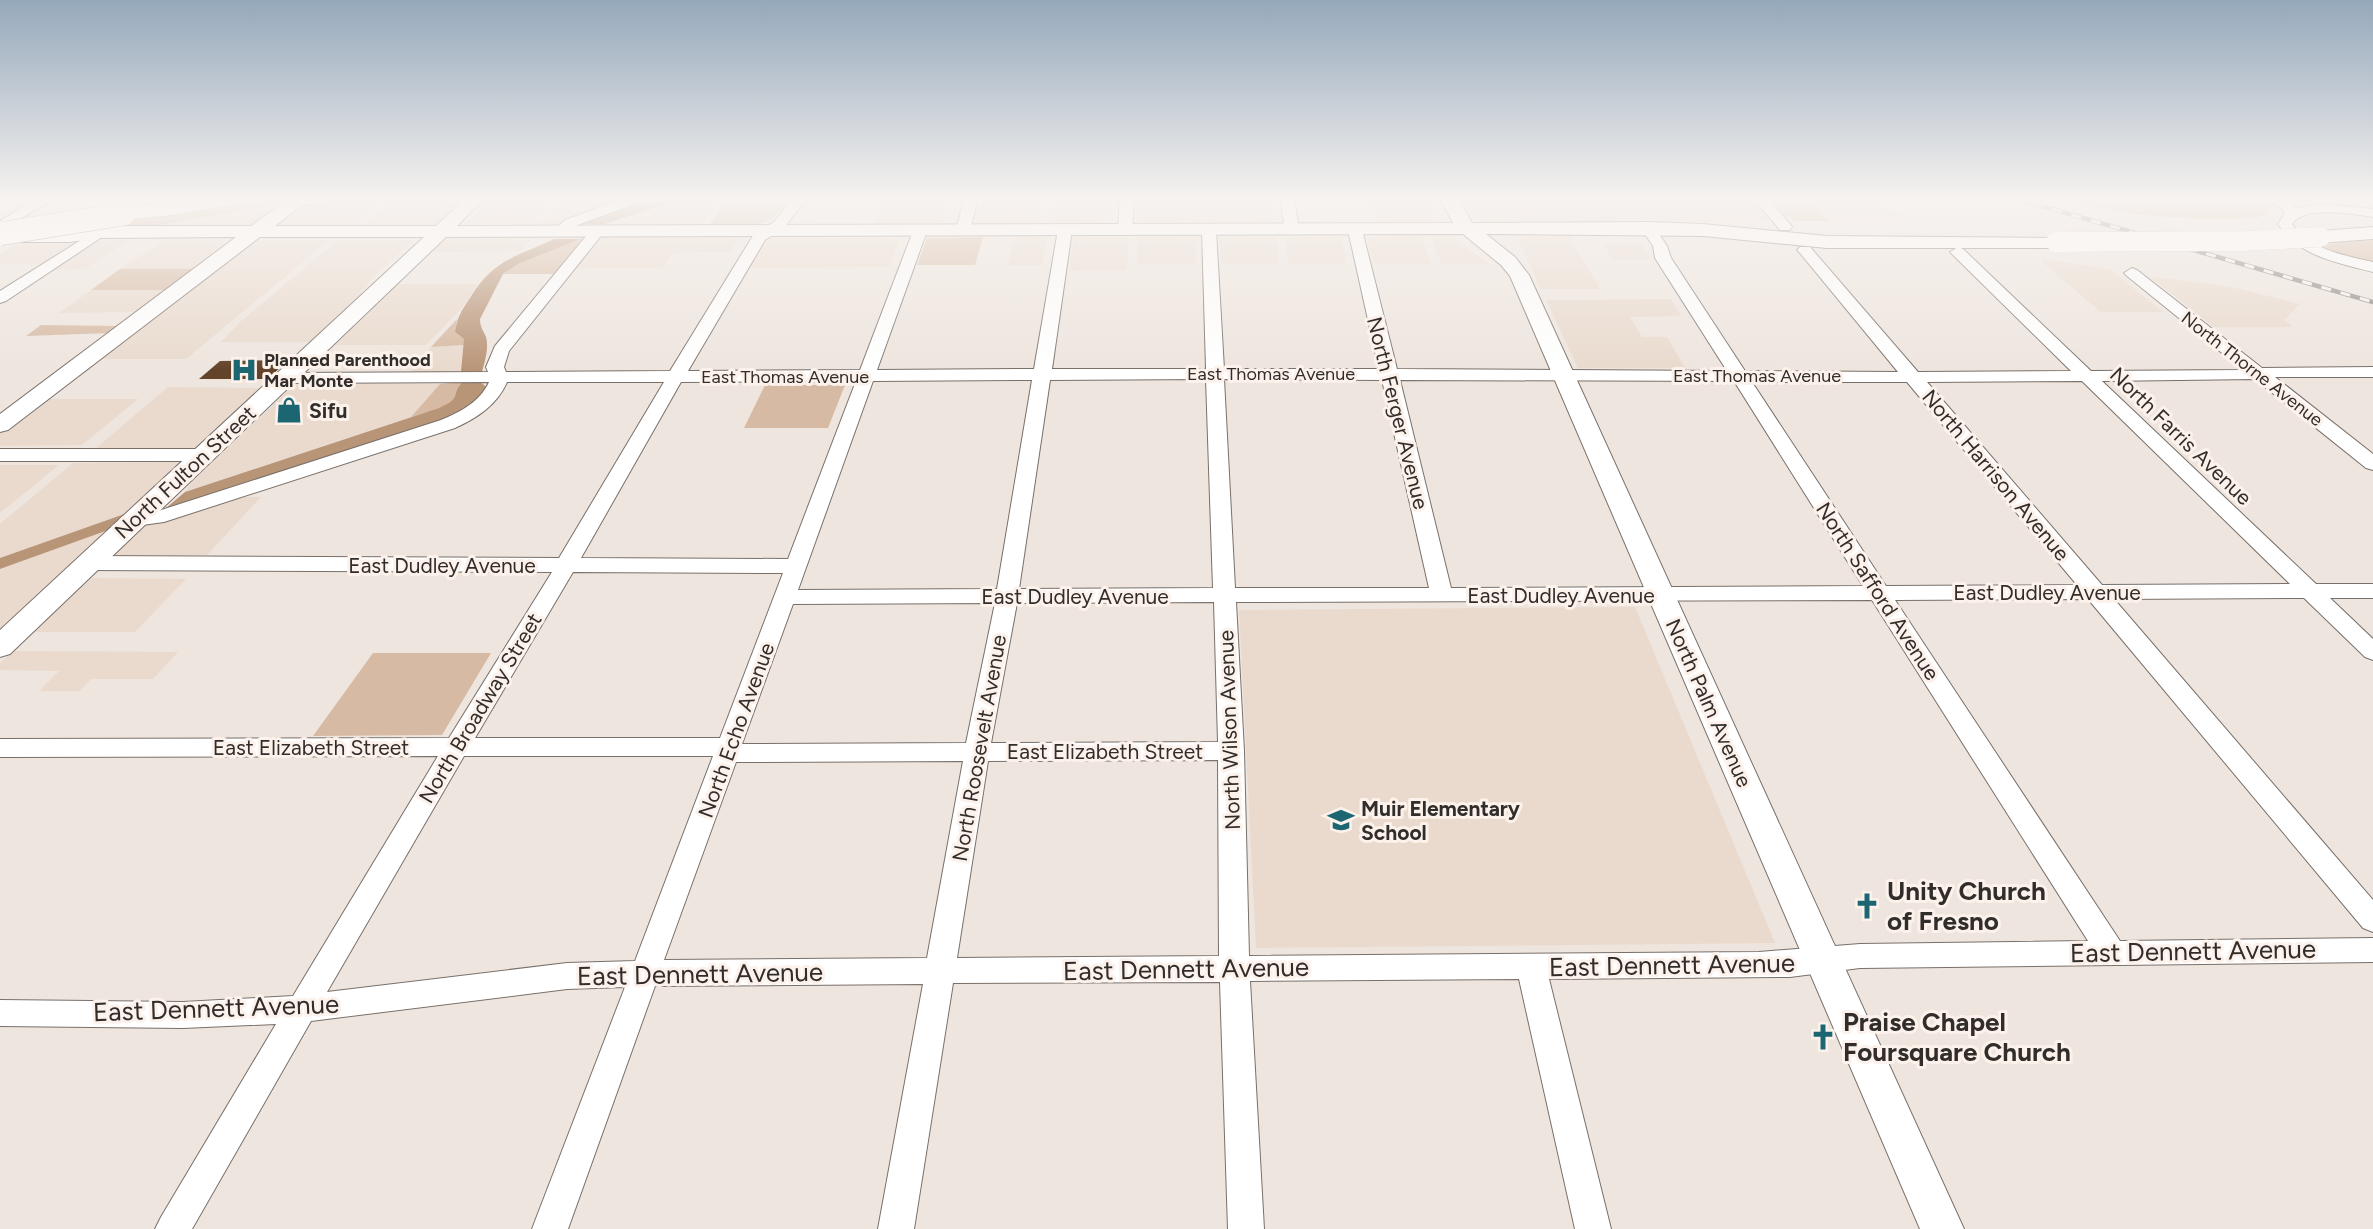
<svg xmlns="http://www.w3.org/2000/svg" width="2373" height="1229" font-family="Figtree,sans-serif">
  <rect width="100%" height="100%" fill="#eee5de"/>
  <path fill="#e9dacd" d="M370,198h15l-33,28h-76l27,-19z
    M396,198h69l-30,27h-72z
    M492,198h63l-24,26 -64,1 -1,-2z
    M686,198h34l-18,27 -98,-1z
    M1138,198h134l3,24h-138z
    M1368,198h63l8,24h-64z
    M1464,198h289l19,23 -290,1 -11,-9z
    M1770,198h90l39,13 10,7 -3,3 -45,-2 -1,2h-62l-12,-4z
    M2325,198h42l6,4v7l-38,-5z
    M562,200h65l-66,24h-22z
    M885,201h63l-7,22h-65z
    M982,201h63l-4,22h-65z
    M280,203l-28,23h-95z
    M1051,205h61l-1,17 -63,1z
    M1525,236h44l31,53h-59l-23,-49z
    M1014,237h33l-5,28h-34z
    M1074,237h55l-2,33 -58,1z
    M1138,237h57l1,27h-59z
    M1219,237h57l3,27h-58z
    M1285,237h56l5,27h-57z
    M1367,237h55l9,27h-57z
    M1431,237h22l36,27h-48z
    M601,238h138l-9,14 -58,1 -10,15h-86z
    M765,238h136l-12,29 -141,1z
    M531,239l-11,12 -92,1 13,-12z
    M23,240h55l-37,24h-41v-10z
    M129,240l-44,29 -31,1 43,-29z
    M165,240h58l2,3 -34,26h-71z
    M252,240h77l-143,119h-89z
    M338,240h76l-41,37 -25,33 -34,32h-93l19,-20z
    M1640,243l11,17h-38l-10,-17z
    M2043,259l67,10 53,43h-62l-60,-51z
    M2149,276l83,11 68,17 -16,16 9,7h-79z
    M398,284h80l-16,24 -36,37h-90z
    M91,290h77l-28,22 -81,1z
    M1671,299l10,17 -51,1 12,20h25l18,31h-107l-32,-68z
    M465,345l-4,27h-51l21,-25z
    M298,384h142l-29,33 -226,75 5,-8 103,-98z
    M168,387l96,1 -64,61h-105z
    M44,399h94l-56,46 -82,1v-13z
    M184,462l-54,50 -130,46v-34l73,-61z
    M0,465h59l-59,48z
    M224,497h37l-54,58h-94l33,-32z
    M111,529l-111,104v-64z
    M88,578l98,1 -51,53h-103z
    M1635,607l140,336 -519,5 -17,-338z
    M13,651l165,1 -25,27h-62l-12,12h-40l20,-20 -59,-1v-7z"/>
  <path fill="#d7baa3" d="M251,198h33l-4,5 -123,23 -50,-2z
    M727,198h59c-11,36 -45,27 -76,27z
    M1770,198h36l22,23h-33l-4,-4h-5z
    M2065,198h183l18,7 4,5 -4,5 -11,3c-72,1 -120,1 -190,-20z
    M983,237l-8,28h-58l10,-27z
    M581,239l4,1 -30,34h-52l15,-10z
    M2373,240v23l-33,-9 -21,-9z
    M120,269h71l2,2 -25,19h-77z
    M457,319l-2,13 9,7 1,6 -34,2z
    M41,325l79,1 -10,7 -84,3z
    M462,382c-5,5 -2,9 -5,14 -5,10 -36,18 -46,21l29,-33z
    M765,385h80l-17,43h-84z
    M373,653h118l-49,82 -129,1z"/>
  <path fill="#b99578" d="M657,198h29l-82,26h-26z
    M554,239h27l-63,25 -15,10 -23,45c0,8 3,11 6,18 3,11 -1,24 -4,35l-5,2 -16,-2 3,-33 -9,-7c2,-15 7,-22 15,-34 24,-39 46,-41 84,-59z
    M462,382h18l8,6 -6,12 -33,18 -281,92 -2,-2 19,-16 254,-84c24,-11 11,-11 23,-26z
    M130,512l-19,17 -111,40v-11z"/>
  <path fill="#634329" d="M288,360l-20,19h-69l21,-18z"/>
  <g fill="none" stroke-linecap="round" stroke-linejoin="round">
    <g stroke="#79706a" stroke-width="2">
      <path id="minor" d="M38,198h17l-55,33v-10z
        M625,198h20l-2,3 -68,25 -12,9h-10l-2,-3 14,-12z
        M793,198h14l-23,30 -19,12 -77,131 172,-1 53,-139 7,-4 7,4 -50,139 157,-1 24,-139 7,-4 7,4 -20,139h154l-4,-139 7,-4 7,4 8,139h155l-31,-139 7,-4 7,4 35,139 330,2 -72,-113 -2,-12 -12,-18 7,-4 5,1 14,21 4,12 74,113 153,1 -98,-119 -3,-3 3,-3h10l108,125 153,-1 -118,-116 -3,-3 8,-5 5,2 128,122 152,-1 -116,-94 -3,-3 8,-5 5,2 125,98 111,-1v10h-98l98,77v16l-7,-2 -111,-89 -153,2 214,203h57v14h-43l43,41v21l-8,-3 -61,-59 -190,1 259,301v32l-10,-4 -275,-329 -193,1 225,341 253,-3v24l-513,6 -70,9 -241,2 62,250h-36l-56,-250 -269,2 14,248h-36l-8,-247 -267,1 -39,246h-36l45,-245 -268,2 -87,243h-36l93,-242 -58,2 -256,32 -119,208h-37l6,-12 115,-193 -93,4 -183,-2v-26l183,2 110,-6 145,-240 -438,1v-18l449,-1 103,-166 -464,-2 -8,-2 -3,-5 3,-5 8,-2 471,2 105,-176h-157c-10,23 -30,36 -52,46l-291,94 -29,4 -7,-2 -3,-4 3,-4 27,-4 286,-92c19,-8 39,-18 48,-38l-205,1 -6,-1 -3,-4 3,-4 6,-1 204,-1 -2,-5 9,-21 97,-117h10l2,3 -95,119 -5,16 2,5 164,-1 84,-137 20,-12zM1206,379l7,209 -194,1 31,-209zM1224,379l158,1 47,208h-194zM1032,380l-35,209 -199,1 75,-209zM1400,380l334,1 129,205 -412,2zM856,381l-68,178 -207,-1 100,-176zM2082,381l208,203 -188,1 -175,-203zM1752,382h155l170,203 -191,1zM573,572l210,1 -63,165h-245zM1872,600l216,341 -228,3 -101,8 -510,4 -5,-205 -8,-149zM1214,602l4,140 -227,1 26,-140zM995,603l-29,140 -224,1 51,-140zM464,756h249l-78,205 -68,2 -240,29zM1218,760l1,196 -262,2 31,-197zM963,761l-36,197 -263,2 72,-198z
        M964,198h14l-8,33 -7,4 -7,-4z
        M1120,198h14l-2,33 -7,4 -7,-4z
        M1280,198h14l5,32 -2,3h-10l-2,-3z
        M1753,198h14l23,26 2,3 -2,3h-10z
        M2262,198c14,0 24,-2 34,10l28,-4 49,5v8c-19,-3 -69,-12 -81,7 16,25 54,32 81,38v10c-35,-9 -75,-16 -95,-48l7,-11 -5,-6z
        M100,228l7,4 -2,3 -99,66 -6,2v-12z
        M0,449h205l7,2 3,4 -3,4 -7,2h-205z"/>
    </g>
    <g stroke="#79706a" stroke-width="2">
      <path id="major" d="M289,198h55l-3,4 -39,3 -27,21h161l30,-28h19l-28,28 996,-3 -13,-25h18l14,25 176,-1 55,2 124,12 236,2 2,4 -2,4 -7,2h-229l-124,-12 -217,-2 29,23 14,18 435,954h-44l-410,-953 -9,-11 -38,-31 -1017,3 -436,417 -10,3v-27l424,-393h-164l-252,193 -8,2v-18l236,-177 -136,1 -31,4h-46l-7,-2 -2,-4 2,-4 7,-2h46l31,-4h151z
        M2373,227v12l-53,4 -7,-2 -2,-4 2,-4 7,-2z"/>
    </g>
    <g stroke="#79706a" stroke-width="1">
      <path id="highway" d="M93,198h49l-3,4c-16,4 -37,10 -53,6l-3,-4 3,-4z
        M200,198h44l-3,4 -7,2 -61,11 -50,5 -7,-2 -3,-4 3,-4 7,-2z"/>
    </g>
    <use href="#minor" fill="#fff" fill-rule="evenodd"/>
    <use href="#major" fill="#fff" fill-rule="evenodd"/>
    <use href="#highway" fill="#fff" fill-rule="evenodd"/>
    <g stroke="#8c8580" stroke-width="4.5">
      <path id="rail" d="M2014,198l359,104"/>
    </g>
    <use href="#rail" stroke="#fcf2eb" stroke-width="3" stroke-dasharray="10" stroke-linecap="butt"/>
    <g stroke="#79706a" stroke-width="20" stroke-linecap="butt">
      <path id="major-bridge" d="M2056,242l187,-1 77,-4"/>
    </g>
    <g stroke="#79706a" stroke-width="24" stroke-linecap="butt">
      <path id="highway-bridge" d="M0,234l123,-20"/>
    </g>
    <use href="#major-bridge" stroke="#fff" stroke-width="20"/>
    <use href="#highway-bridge" stroke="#fff" stroke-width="23"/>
  </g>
  <linearGradient id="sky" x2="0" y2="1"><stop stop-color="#95a8bb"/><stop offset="0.54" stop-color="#f7f3f0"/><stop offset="1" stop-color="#f7f3f0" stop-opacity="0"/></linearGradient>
  <rect width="2373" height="370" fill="url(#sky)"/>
  <defs>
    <g id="hospital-bare" transform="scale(2.07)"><path d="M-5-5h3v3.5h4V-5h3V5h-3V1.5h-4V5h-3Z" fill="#1c6672" stroke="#fcf2eb" stroke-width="2.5" paint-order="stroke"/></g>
    <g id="shop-bare" transform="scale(2.07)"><path d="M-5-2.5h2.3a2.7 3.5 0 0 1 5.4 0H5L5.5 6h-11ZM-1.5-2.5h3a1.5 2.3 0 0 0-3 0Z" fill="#1c6672" stroke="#fcf2eb" stroke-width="2.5" paint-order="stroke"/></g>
    <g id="school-bare" transform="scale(2.07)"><path d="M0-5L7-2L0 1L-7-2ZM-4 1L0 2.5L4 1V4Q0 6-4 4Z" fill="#1c6672" stroke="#fcf2eb" stroke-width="2.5" paint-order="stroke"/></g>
    <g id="church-bare" transform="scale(2.07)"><path d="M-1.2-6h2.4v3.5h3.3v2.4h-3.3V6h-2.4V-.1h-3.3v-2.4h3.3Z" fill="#1c6672" stroke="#fcf2eb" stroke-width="2.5" paint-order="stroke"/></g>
  </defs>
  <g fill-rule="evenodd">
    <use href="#hospital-bare" x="244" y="370"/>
    <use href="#shop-bare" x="289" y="410"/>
    <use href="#school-bare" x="1341" y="820"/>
    <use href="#church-bare" x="1867" y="906"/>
    <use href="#church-bare" x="1823" y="1037"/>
  </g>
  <g text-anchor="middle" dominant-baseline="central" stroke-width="6" stroke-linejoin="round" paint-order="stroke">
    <g font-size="18" font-weight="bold" fill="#312d2a" stroke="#fcf2eb" text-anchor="start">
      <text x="264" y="360">Planned Parenthood<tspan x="264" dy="21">Mar Monte</tspan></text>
    </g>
    <g font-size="18" fill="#312d2a" stroke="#fcf2eb">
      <text transform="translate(2252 369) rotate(38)">North Thorne Avenue</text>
      <text x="1271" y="374">East Thomas Avenue</text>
      <text x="1757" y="376">East Thomas Avenue</text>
      <text x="785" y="377">East Thomas Avenue</text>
    </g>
    <g font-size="21" font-weight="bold" fill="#312d2a" stroke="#fcf2eb" text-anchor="start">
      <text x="309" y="410">Sifu</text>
      <text x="1361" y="808">Muir Elementary<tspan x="1361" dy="24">School</tspan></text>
    </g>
    <g font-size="21" fill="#312d2a" stroke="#fcf2eb">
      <text transform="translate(1398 413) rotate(76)">North Ferger Avenue</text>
      <text transform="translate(2181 436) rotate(44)">North Farris Avenue</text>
      <text transform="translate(185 472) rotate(-43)">North Fulton Street</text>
      <text transform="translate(1996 475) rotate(50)">North Harrison Avenue</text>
      <text x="442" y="565">East Dudley Avenue</text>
      <text transform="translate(1878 591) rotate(57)">North Safford Avenue</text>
      <text x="2047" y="592">East Dudley Avenue</text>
      <text x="1561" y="595">East Dudley Avenue</text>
      <text x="1075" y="596">East Dudley Avenue</text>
      <text transform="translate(1709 703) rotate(66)">North Palm Avenue</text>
      <text transform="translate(480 708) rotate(-59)">North Broadway Street</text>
      <text transform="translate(736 730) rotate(-70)">North Echo Avenue</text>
      <text transform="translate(1229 730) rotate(-92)">North Wilson Avenue</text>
      <text x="311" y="747">East Elizabeth Street</text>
      <text transform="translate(979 748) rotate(-80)">North Roosevelt Avenue</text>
      <text x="1105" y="751">East Elizabeth Street</text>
    </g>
    <g font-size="26" font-weight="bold" fill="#312d2a" stroke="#fcf2eb" text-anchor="start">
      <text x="1887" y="891">Unity Church<tspan x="1887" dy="30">of Fresno</tspan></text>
      <text x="1843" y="1022">Praise Chapel<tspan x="1843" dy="30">Foursquare Church</tspan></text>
    </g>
    <g font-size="26" fill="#312d2a" stroke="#fcf2eb">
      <text transform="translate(2193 951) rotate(-1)">East Dennett Avenue</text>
      <text transform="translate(1672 965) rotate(-1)">East Dennett Avenue</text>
      <text transform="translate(1186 969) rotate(-1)">East Dennett Avenue</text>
      <text transform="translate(700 974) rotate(-1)">East Dennett Avenue</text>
      <text transform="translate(216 1008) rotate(-2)">East Dennett Avenue</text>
    </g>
  </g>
</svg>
